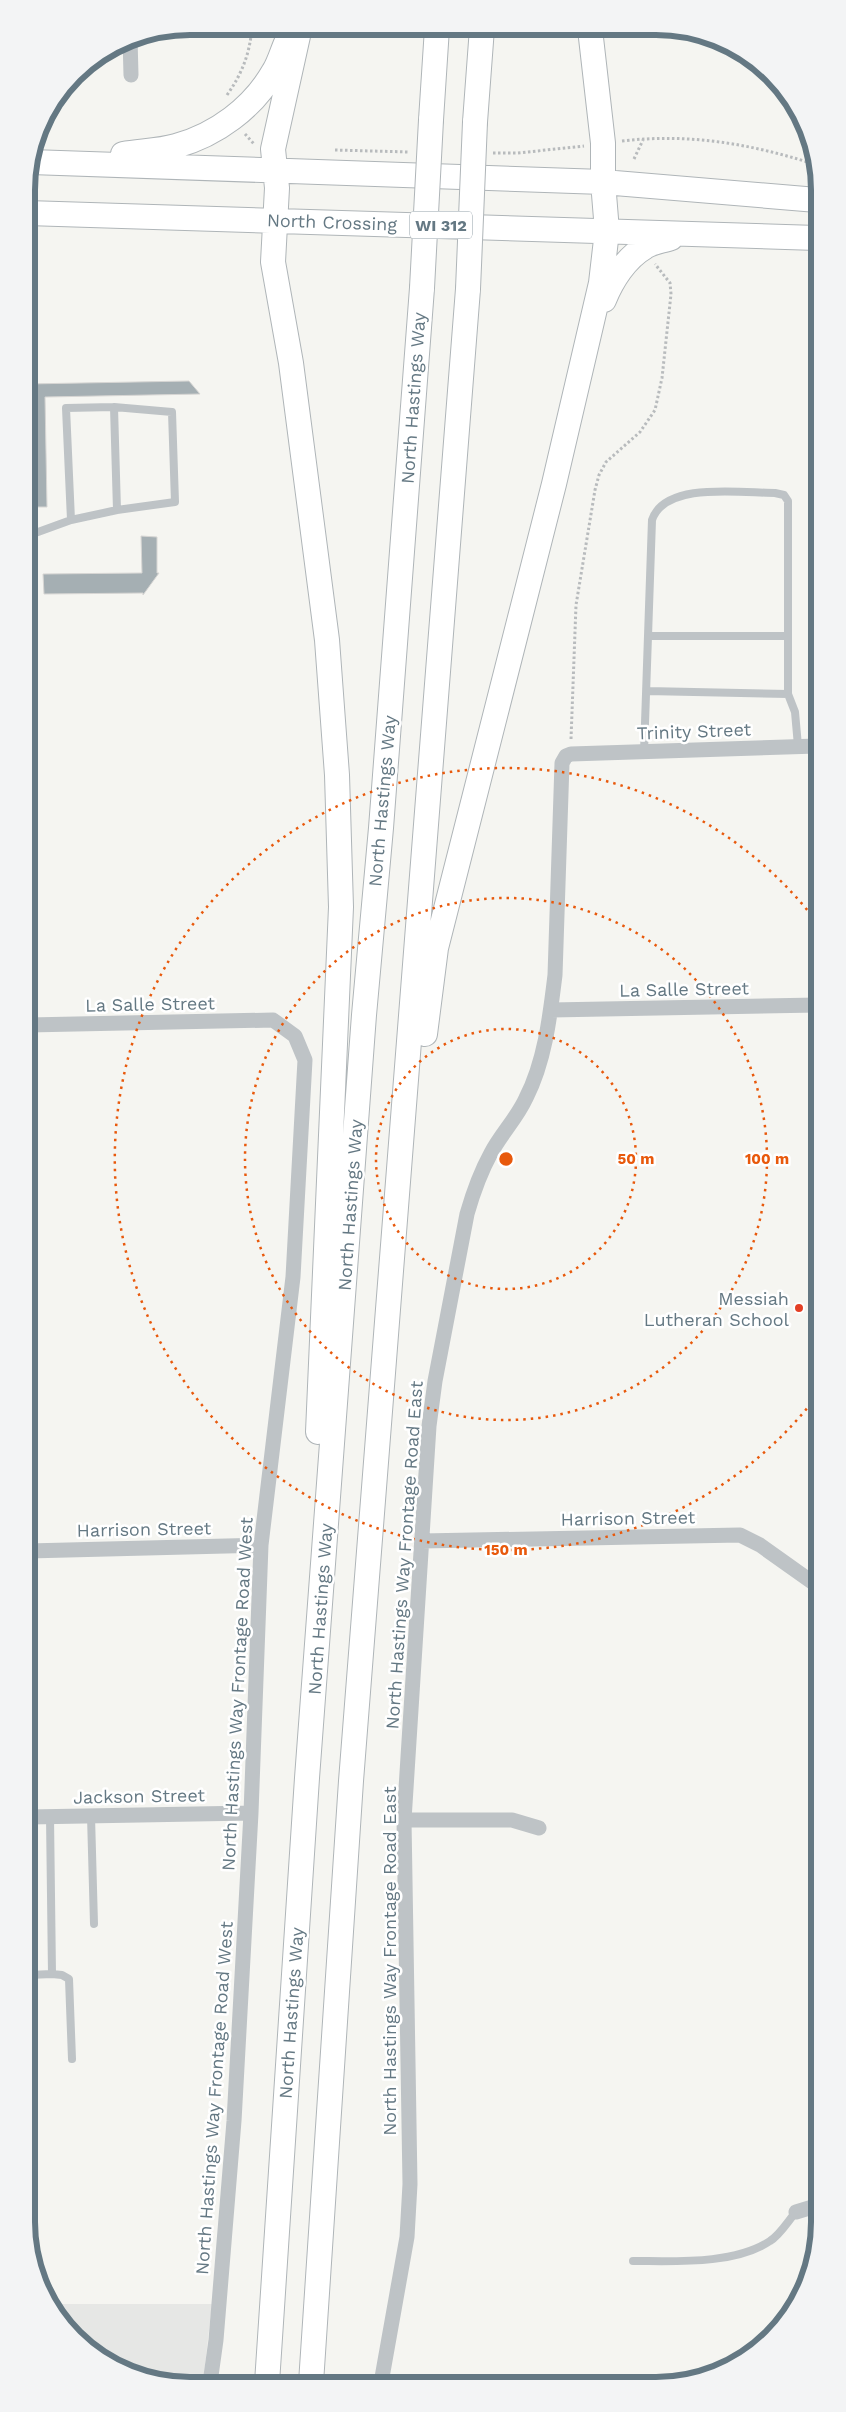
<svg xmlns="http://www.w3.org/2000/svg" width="846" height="2412" font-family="'Work Sans',sans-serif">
  <rect width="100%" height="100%" fill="#f5f5f1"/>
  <path fill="#e6e7e5" d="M48,2304h164l-9,79h-45l-41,-14 -43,-31z"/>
  <path fill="#a5afb3" stroke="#d7d6d4" d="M189,381l11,13 -155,3 2,110h-20v-123z
    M141,536l16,1v36h2l-16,22v-2l-99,1 -1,-20 99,-1z"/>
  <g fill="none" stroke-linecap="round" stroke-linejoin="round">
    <g stroke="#afb5b8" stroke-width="26">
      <path id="primary" d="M300,27l-27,122 4,39 -4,74 18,101 36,277 10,135 4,132 -23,525
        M431,120l6,-92
        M475,122l7,-94
        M123,154c17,-3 36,-3 53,-8 40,-11 77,-38 98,-75 5,-8 8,-19 12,-28
        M31,162l572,20 214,18
        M27,213l790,25
        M604,300c8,-20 22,-42 41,-53 7,-5 18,-6 26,-9
        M425,1034l11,-86 118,-464 47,-201 6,-52 -4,-49v-39l-13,-114
        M267,2383l40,-605 57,-763 17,-187 41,-540
        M311,2383l40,-602 117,-1492"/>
    </g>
    <path stroke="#b8bbbd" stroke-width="3" stroke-dasharray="2.5 2.5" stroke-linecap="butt" d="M227,95c15,-21 23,-42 25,-68
      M245,134l9,10
      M622,141c68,-8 130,3 195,24
      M335,150l74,2
      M493,153h25l66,-7
      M634,159l9,-19
      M571,739l5,-134 19,-115 4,-15 7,-13 34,-30 15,-22 7,-32 9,-84 -1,-11 -15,-19"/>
    <path stroke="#bec3c6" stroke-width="8" d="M114,407l3,103
      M27,536l44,-16 46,-10 58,-8 -3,-90 -58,-5 -48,1 5,112
      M648,636h140
      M647,691l141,3
      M644,752l8,-232c13,-39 90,-27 123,-27l9,2 4,6v193l7,18 3,34
      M91,1816l3,108
      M50,1817l2,157 10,1 7,4 3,80
      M29,1975l23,-1
      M633,2261c41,0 101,4 137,-20 10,-6 18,-20 26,-29"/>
    <path stroke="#bec3c6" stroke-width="15" d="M130,38l1,37
      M551,1010l267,-5
      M28,1025l245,-5 22,16 10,24 -12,217 -32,268 -10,268 -17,308 -18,219 -6,43
      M422,1541l318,-6 20,10 59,42
      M28,1551l233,-6
      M29,1817l222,-4
      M404,1820h108l27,8
      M796,2212l23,-7
      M381,2383l26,-146 3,-53 -6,-364 25,-394 6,-45 32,-167c6,-21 13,-41 24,-61 10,-19 26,-35 35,-55 19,-37 24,-82 29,-123l7,-212 4,-7 5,-2 246,-8"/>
    <use href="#primary" stroke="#fff" stroke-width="24"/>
    <g stroke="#afb5b8" stroke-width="26" stroke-linecap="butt">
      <path id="primary-bridge" d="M422,288l9,-168
        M468,289l7,-167"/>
    </g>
    <use href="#primary-bridge" stroke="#fff" stroke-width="24"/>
  </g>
  <g fill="none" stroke="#e8590c" stroke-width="2.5" stroke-dasharray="2.5 5">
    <circle cx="506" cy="1159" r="130"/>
    <circle cx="506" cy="1159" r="261"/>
    <path d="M816 1397A391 391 0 1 1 816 921"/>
  </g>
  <circle fill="#e33f24" stroke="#fff" stroke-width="2" cx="799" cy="1308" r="5"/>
  <g text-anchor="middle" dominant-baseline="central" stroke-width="5" stroke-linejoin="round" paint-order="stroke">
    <rect fill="#fff" stroke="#92a0a8" stroke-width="1" x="410" y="211.5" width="62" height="27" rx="4"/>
    <g font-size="16" font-weight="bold" fill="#647883">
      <text x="441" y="225">WI 312</text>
    </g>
    <g font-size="18" fill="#647883" stroke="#fff">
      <text transform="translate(332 222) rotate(2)">North Crossing</text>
      <text transform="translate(413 398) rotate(-86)">North Hastings Way</text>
      <text transform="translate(694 731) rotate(-2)">Trinity Street</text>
      <text transform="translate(382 801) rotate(-85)">North Hastings Way</text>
      <text transform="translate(684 989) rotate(-1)">La Salle Street</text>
      <text transform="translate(150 1004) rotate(-1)">La Salle Street</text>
      <text transform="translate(350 1205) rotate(-86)">North Hastings Way</text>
      <text transform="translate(628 1518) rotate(-1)">Harrison Street</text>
      <text transform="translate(144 1529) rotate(-1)">Harrison Street</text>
      <text transform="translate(404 1555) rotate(-86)">North Hastings Way Frontage Road East</text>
      <text transform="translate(320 1609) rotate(-86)">North Hastings Way</text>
      <text transform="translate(237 1694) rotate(-87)">North Hastings Way Frontage Road West</text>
      <text transform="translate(139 1796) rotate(-1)">Jackson Street</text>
      <text transform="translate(389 1961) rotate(-90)">North Hastings Way Frontage Road East</text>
      <text transform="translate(291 2013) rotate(-86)">North Hastings Way</text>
      <text transform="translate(214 2098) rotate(-86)">North Hastings Way Frontage Road West</text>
    </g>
    <g font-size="18" fill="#647883" stroke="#fff" text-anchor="end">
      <text x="789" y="1298">Messiah<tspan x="789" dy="21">Lutheran School</tspan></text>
    </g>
  </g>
  <path d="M0 0H846V2412H0ZM190 35H656A155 155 0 0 1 811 190V2222A155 155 0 0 1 656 2377H190A155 155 0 0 1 35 2222V190A155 155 0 0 1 190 35Z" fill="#f3f4f5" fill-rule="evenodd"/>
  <path fill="none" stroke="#647883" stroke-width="6" d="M190 35H656A155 155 0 0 1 811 190V2222A155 155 0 0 1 656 2377H190A155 155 0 0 1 35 2222V190A155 155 0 0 1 190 35Z"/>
  <circle cx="506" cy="1159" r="8" fill="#e8590c" stroke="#fff" stroke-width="2.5"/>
  <g font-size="15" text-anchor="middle" font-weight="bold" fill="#e8590c" stroke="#fff" stroke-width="5" stroke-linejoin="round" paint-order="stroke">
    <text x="636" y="1164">50 m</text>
    <text x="767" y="1164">100 m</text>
    <text x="506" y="1555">150 m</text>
  </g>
</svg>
